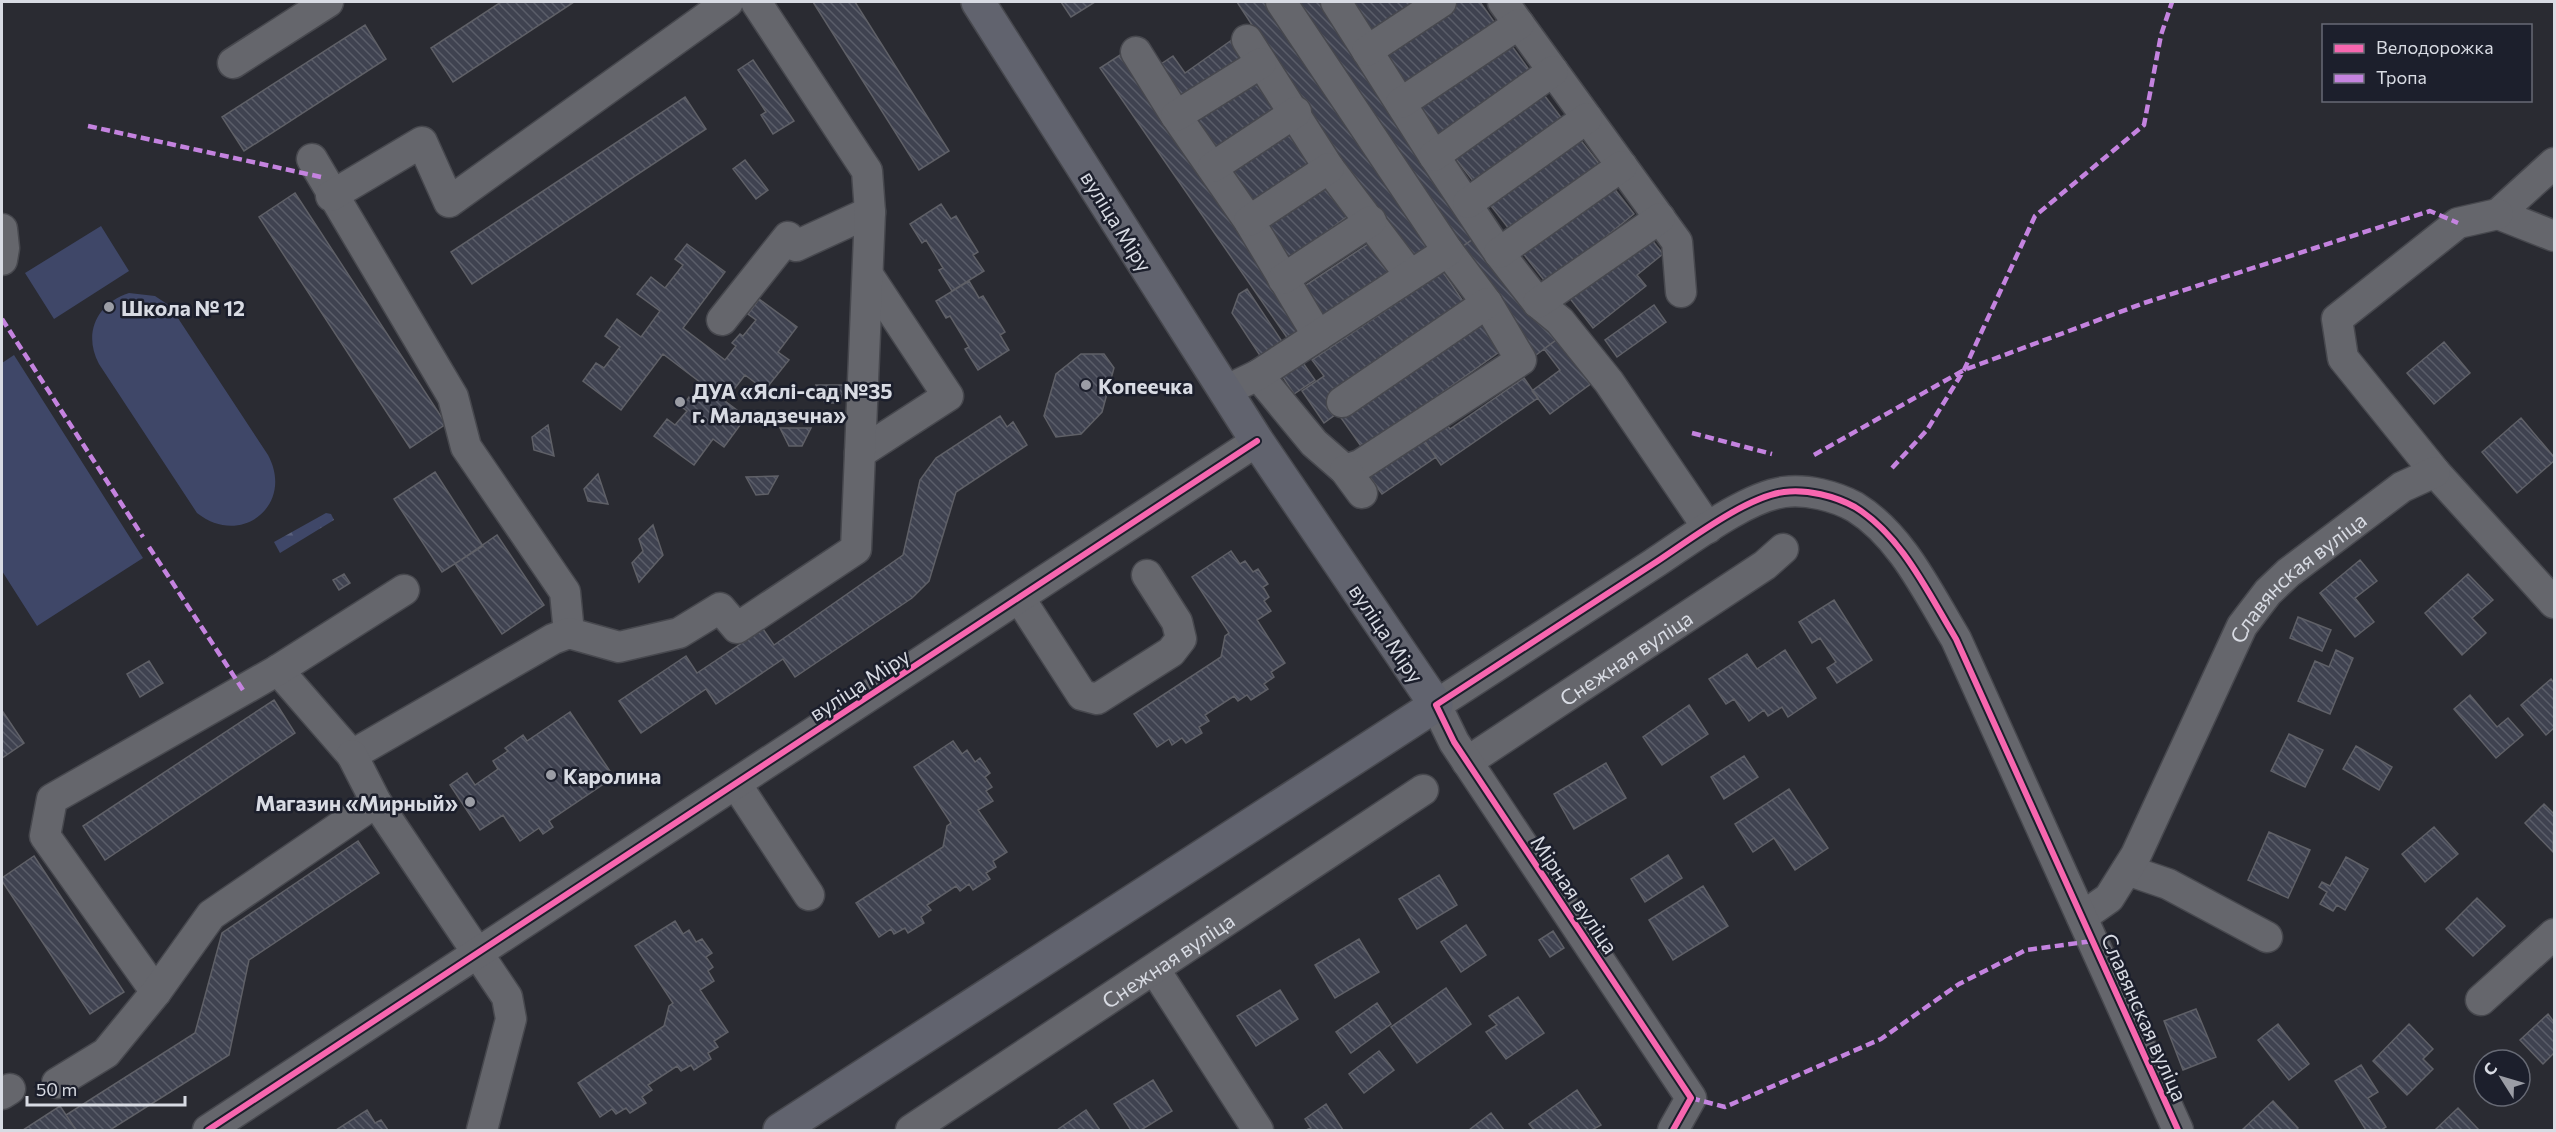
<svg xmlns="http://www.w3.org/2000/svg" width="2556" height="1132" font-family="Commissioner,sans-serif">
  <defs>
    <pattern id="forest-firs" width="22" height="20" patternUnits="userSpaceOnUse" patternTransform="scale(1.5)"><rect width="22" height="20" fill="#3f4768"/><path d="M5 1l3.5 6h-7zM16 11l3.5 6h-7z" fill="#5a617d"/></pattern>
    <pattern id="building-back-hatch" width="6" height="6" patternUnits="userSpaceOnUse" patternTransform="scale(1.5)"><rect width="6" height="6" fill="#3f4250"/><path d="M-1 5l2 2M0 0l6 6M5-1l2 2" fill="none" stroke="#5a5d69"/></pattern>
  </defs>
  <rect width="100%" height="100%" fill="#2a2b32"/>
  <path fill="#3f4768" d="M101,226l28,45 -75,48 -29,-46z
    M129,293l26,3 15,10 98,149c27,50 -27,93 -71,58l-98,-149c-16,-30 -3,-60 30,-71z
    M14,355l129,203 -106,68 -35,-55v-208z"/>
  <path fill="url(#forest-firs)" d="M326,513l5,1 3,6 -54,33 -6,-11z"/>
  <path fill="url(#building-back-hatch)" stroke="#5f6067" stroke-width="1.5" d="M501,2h73l-121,80 -22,-34z
    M813,2h42l94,149 -30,19z
    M1061,2h34l-24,15z
    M1237,2h30l161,246 -21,14z
    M1296,2h30l154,232 -21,15z
    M1351,2h71l-52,36z
    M1454,2h26l15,21 -91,65 -24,-34z
    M365,25l21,34 -142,92 -22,-34z
    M1236,37l11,16 -66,46 -23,-33 15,-10 12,17z
    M1506,38l24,33 -96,70 -24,-34z
    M1120,55l187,271 -19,13 -188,-271z
    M753,60l41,61 -21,13 -12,-19 5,-3 -28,-42z
    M1256,71l24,32 -63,48 -25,-32z
    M1538,87l25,33 -86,66 -25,-32z
    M685,97l21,32 -234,155 -21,-32z
    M1292,126l24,33 -63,47 -25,-33z
    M1575,133l25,32 -87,69 -25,-32z
    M745,160l23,30 -12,9 -23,-30z
    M1330,180l23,32 -64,48 -24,-32z
    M1609,182l25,32 -87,70 -25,-32z
    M295,193l151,231 -36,24 -151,-231z
    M941,204l10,15 5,-3 22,36 -5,3 11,16 -32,20 -13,-21 4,-2 -17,-28 -4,3 -12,-19z
    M1480,234l76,106 -20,15 -77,-106z
    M1647,234l16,20 -26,21 9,11 -53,42 -25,-32z
    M1371,242l22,33 -68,45 -22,-33z
    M687,244l38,28 -42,56 42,32 11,-14 -4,-3 8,-9 3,2 13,-16 -8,-6 11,-15 38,28 -19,25 11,8 -24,30 -20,-15 -20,26 21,16 -22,30 -11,-8 -19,26 -40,-29 13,-17 8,6 12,-14 -5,-4 7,-10 5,4 11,-15 -42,-32 -42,56 -38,-29 13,-18 8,5 16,-21 -15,-11 12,-17 24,18 19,-26 -23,-17 14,-17 14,11 18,-23 -8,-6z
    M1443,272l22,32 -137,92 11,16 -15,11 -22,-32 22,-15 -12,-16z
    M969,281l10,17 4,-2 22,36 -5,3 9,15 -31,20 -13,-21 4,-2 -19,-31 -4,2 -10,-17z
    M1247,289l36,54 -22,14 -29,-44 7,-19z
    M1654,305l12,17 -49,35 -12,-17z
    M1478,316l24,34 -139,99 -24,-34z
    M1567,332l33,45 -50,37 -18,-23 28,-21 -16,-21z
    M2444,342l26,31 -36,31 -27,-31z
    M1081,354h23l10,14 -12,44 -21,22 -25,3 -12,-21 12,-42z
    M1301,360l14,20 -21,14 -13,-20z
    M1524,378l14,20 -97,67 -20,-29 23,-15 6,8z
    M816,385h31l-9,18h-13z
    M1000,416l7,11 6,-5 14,23 -71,47 -27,89 -17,17 -117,79 -12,-18 -67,45 -10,-15 -65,44 -22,-32 67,-45 11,17 66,-44 11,16 129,-90 17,-75 16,-22z
    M2521,418l33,39v4l-37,32 -35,-41z
    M548,425l6,31 -20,-6 -2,-13z
    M780,428h31l-9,18h-13z
    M1421,436l15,21 -54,37 -15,-21z
    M435,472l48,74 -41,26 -48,-73z
    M598,474l10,30 -20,-3 -4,-12z
    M778,476l-10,18 -12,1 -10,-18z
    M653,525l10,30 -24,27 -7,-19 11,-12 -4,-12z
    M497,535l47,70 -42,29 -47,-70z
    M1231,551l9,13 5,-3 8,11 5,-3 10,15 -5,3 6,10 -5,4 7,10 -14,9 28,43 -14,9 3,5 -10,7 4,5 -17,11 -4,-5 -9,6 -4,-5 -29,19 4,6 -10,6 3,6 -16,10 -4,-5 -10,7 -3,-6 -12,8 -23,-33 87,-57 4,-21 4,-3 -37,-56z
    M2360,560l17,21 -22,17 19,24 -19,15 -35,-44z
    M344,574l6,9 -11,7 -6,-10z
    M2468,574l25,26 -21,18 14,15 -24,22 -37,-42z
    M1834,600l38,60 -35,23 -10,-15 9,-6 -16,-24 -8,5 -13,-21z
    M2298,617l33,13 -9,21 -32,-13z
    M1785,650l31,48 -28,19 -6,-10 -14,9 -4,-6 -15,11 -15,-22 -8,5 -17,-25 38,-25 10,15z
    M2336,650l17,8 -23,56 -32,-13 17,-40 14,6z
    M149,661l14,22 -23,14 -13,-23z
    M2551,679l3,4v45l-8,7 -25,-30z
    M2470,695l27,32 11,-9 15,17 -27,23 -42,-49z
    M274,700l21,33 -190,127 -22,-34z
    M1689,705l19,29 -46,31 -19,-28z
    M3,712l21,31 -22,15v-45z
    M570,712l44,65 -65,44 4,6 -10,7 -4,-6 -19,13 -17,-26 -23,15 -30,-45 17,-12 8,12 23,-16 -5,-8 15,-10 -3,-3 18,-13 4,6z
    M2289,734l34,16 -18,37 -34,-16z
    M953,741l9,13 5,-4 8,12 5,-4 10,15 -5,4 7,10 -6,4 7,10 -15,9 29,42 -14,9 3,6 -10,6 4,6 -17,11 -4,-6 -9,7 -4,-5 -29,19 4,5 -10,7 3,6 -16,10 -3,-5 -11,6 -3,-5 -12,8 -23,-34 87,-56 4,-21 4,-3 -37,-56z
    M2356,746l36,21 -13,23 -36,-21z
    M1744,756l14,21 -34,22 -13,-22z
    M1606,763l20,35 -52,31 -20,-35z
    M1789,789l39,59 -33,22 -21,-32 -21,14 -18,-28z
    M2544,804l10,10 -1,38 -28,-29z
    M2434,827l24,27 -33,28 -23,-28z
    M2269,832l41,18 -22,48 -40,-18z
    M358,841l21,32 -130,87 -20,95 -119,75h-34l-10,-15 129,-82 27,-100z
    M1668,855l14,23 -37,24 -14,-23z
    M34,856l90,136 -34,22 -88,-133v-3z
    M2346,857l22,12 -23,41 -8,-5 -4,6 -13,-7 7,-12 -8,-5 3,-5 8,4z
    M1439,875l18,30 -40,24 -18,-30z
    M1703,886l25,40 -55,34 -24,-40z
    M2477,898l28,28 -32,30 -27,-27z
    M675,921l8,13 6,-4 7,12 6,-3 10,14 -6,4 7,10 -5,4 6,10 -14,9 28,42 -14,9 4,6 -10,6 3,6 -17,11 -3,-5 -10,6 -4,-5 -29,19 4,5 -10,7 4,6 -16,10 -4,-5 -10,6 -4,-5 -12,8 -22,-34 86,-57 5,-20 4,-3 -38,-57z
    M1466,925l20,30 -25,17 -20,-30z
    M1553,931l11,17 -14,9 -11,-17z
    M1359,939l20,33 -44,26 -20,-33z
    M1446,988l25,36 -54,39 -26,-36z
    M1280,990l18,29 -42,27 -19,-30z
    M1518,997l26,36 -38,26 -20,-27 11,-7 -8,-9z
    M1377,1003l14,21 -40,29 -15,-21z
    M2196,1009l20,48 -33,13 -19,-49z
    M2548,1014l6,8v31l-11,11 -23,-24z
    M2278,1024l31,40 -20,16 -31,-40z
    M2409,1024l24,25 -10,10 10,10 -26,26 -34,-34z
    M1379,1051l15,19 -30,23 -15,-19z
    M2361,1065l17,27 -10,6 18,29 -5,3h-15l-31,-49z
    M1153,1080l19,31 -31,19h-10l-17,-26z
    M1577,1090l24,35 -9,5h-58l-5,-6z
    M2273,1101l25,27 -2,2h-54z
    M1326,1104l17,26h-37l5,-2 -6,-9z
    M60,1106l16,24h-53z
    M2458,1108l21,22h-44z
    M367,1110l8,13 6,-3 7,10h-52z
    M1086,1110l14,20h-43z
    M1491,1113l13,17h-35z"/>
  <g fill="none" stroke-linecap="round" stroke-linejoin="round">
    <g stroke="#47484e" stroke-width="33">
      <g id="minor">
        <path d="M1336,2l98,154 65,97 39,50 22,18 49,61 99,146"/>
        <path d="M1503,2l174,240 4,50"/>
        <path d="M1247,40l82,128 81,107"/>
        <path d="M1367,51l74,-49"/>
        <path d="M1136,52l40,64 73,105 69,115"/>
        <path d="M233,63l95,-61"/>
        <path d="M1401,103l118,-79"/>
        <path d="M1176,116l85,-53"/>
        <path d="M1434,156l119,-85"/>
        <path d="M312,159l141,238 13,50 99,145 4,41"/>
        <path d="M2554,163l-56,51 56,22"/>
        <path d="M1213,167l83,-55"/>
        <path d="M331,196l91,-54 27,60 279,-200"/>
        <path d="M1468,203l119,-85"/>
        <path d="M2498,214l-40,9 -121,96 6,39 92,114 119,131"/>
        <path d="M1249,221l80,-53"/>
        <path d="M2,229l2,19 -2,12"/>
        <path d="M1499,253l123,-87"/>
        <path d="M1283,279l88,-58"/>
        <path d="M1538,303l122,-85"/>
        <path d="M722,320l66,-83 8,9 74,-34"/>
        <path d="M1258,375l56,68 31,27 15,-5 161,-105 -34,-57 -39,-52"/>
        <path d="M1225,391l33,-16 190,-124 -167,-249"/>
        <path d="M1342,402l145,-99"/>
        <path d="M860,453l88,-57 -80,-121"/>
        <path d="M1345,470l17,23"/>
        <path d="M1020,599l62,96 15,4 74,-47 10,-13 -4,-17 -30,-47"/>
        <path d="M278,670l74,85 201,-116 16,-6 50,14 60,-14 41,-25 17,20 119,-79 14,-337 -3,-41 -111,-169"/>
        <path id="s1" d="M1467,762l298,-197 18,-16"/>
        <path d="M736,784l73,111"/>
        <path d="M376,802l131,195 4,22 -29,111"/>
        <path d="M2127,870l41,14 99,53"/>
        <path id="s2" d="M2082,917l27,-19 27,-43 106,-229 26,-34 20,-19 114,-86 33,-15"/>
        <path d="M1155,970l103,160"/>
        <path d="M156,992l-111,-156 7,-37 226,-129 126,-80"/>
        <path d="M2481,1000l73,-66"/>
        <path d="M57,1083l49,-30 50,-61 55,-77 165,-113 -24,-47"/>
        <path d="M2,1094l8,-5"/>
        <path d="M208,1130l1049,-689"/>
        <path id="s3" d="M911,1130l512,-340"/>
        <path d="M1673,1130l18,-32 -237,-356 -18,-37c72,-47 145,-94 217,-141 34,-22 92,-67 131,-72 23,-3 51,4 71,15 47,29 73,86 101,132l222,491"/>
      </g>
    </g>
    <g stroke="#47484e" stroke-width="36">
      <path id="major" d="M780,1130l656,-425 -179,-264 -279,-439"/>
    </g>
    <use href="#minor" stroke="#65666c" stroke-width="30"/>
    <use href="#major" stroke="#61636e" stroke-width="33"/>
    <path stroke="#c483df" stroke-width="4.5" stroke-dasharray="9 4.5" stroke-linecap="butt" d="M88,126l233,51
      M2,319l141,218
      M1692,433l80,21
      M1814,455l150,-85 180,-67 286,-92 28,12
      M1892,468l35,-38 37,-60 71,-154 109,-91 17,-90 11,-33
      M149,547l94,143
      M1691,1098l34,9 156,-68 78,-55 67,-34 67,-9"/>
    <g stroke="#1c1f2c" stroke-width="10">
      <path id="cycleway" d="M208,1130l1049,-689
        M1673,1130l18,-32 -237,-356 -18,-37c72,-47 145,-94 217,-141 34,-22 92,-67 131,-72 23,-3 51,4 71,15 47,29 73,86 101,132l222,491"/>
    </g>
    <use href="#cycleway" stroke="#f766af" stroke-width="6"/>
  </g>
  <g fill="#9b9da5" stroke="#1c1f2c" stroke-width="2">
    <circle cx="109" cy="307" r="6"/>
    <circle cx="1086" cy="385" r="6"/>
    <circle cx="680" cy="402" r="6"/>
    <circle cx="551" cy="775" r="6"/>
    <circle cx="470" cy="802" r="6"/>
  </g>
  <g text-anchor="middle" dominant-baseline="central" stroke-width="5" stroke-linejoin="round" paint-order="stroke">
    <g font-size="21" fill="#d8dbe3" stroke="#1c1f2c">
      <text transform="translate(1117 221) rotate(58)">вуліца Міру</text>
      <text stroke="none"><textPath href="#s2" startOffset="410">Славянская вуліца</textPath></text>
      <text transform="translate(1387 633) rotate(56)">вуліца Міру</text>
      <text stroke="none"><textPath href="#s1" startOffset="190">Снежная вуліца</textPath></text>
      <text transform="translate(859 684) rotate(-33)">вуліца Міру</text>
      <text transform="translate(1575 894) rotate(56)">Мірная вуліца</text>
      <text stroke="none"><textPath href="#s3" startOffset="308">Снежная вуліца</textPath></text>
      <text transform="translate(2145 1017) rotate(66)">Славянская вуліца</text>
    </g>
    <g font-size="21" font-weight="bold" fill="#d8dbe3" stroke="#1c1f2c" text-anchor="start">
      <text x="121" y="307">Школа № 12</text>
      <text x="1098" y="385">Копеечка</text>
      <text x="692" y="390">ДУА «Яслі-сад №35<tspan x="692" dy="24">г. Маладзечна»</tspan></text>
      <text x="563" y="775">Каролина</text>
      <text x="458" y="802" text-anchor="end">Магазин «Мирный»</text>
    </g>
  </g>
  <rect width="2556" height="1132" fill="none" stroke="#d8dbe3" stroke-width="6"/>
  <rect x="2322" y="24" width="210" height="78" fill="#1c1f2c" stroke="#676a75" stroke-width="1.5"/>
  <rect x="2334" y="44" width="30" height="9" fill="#f766af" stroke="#676a75" stroke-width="1.5"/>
  <text x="2376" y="54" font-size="18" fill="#d8dbe3">Велодорожка</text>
  <rect x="2334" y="74" width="30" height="9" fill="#c483df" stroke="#676a75" stroke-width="1.5"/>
  <text x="2376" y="84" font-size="18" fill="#d8dbe3">Тропа</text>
  <g transform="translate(2502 1078) rotate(307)"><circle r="28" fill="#1c1f2c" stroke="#676a75" stroke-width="1.5"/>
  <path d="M0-4.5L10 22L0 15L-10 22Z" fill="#9b9da5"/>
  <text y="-9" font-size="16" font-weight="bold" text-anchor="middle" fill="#d8dbe3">С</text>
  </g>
  <path d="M27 1096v9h158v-9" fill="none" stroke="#d8dbe3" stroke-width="3"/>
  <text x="36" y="1096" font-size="18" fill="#d8dbe3" stroke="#1c1f2c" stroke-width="4.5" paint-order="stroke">50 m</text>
</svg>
